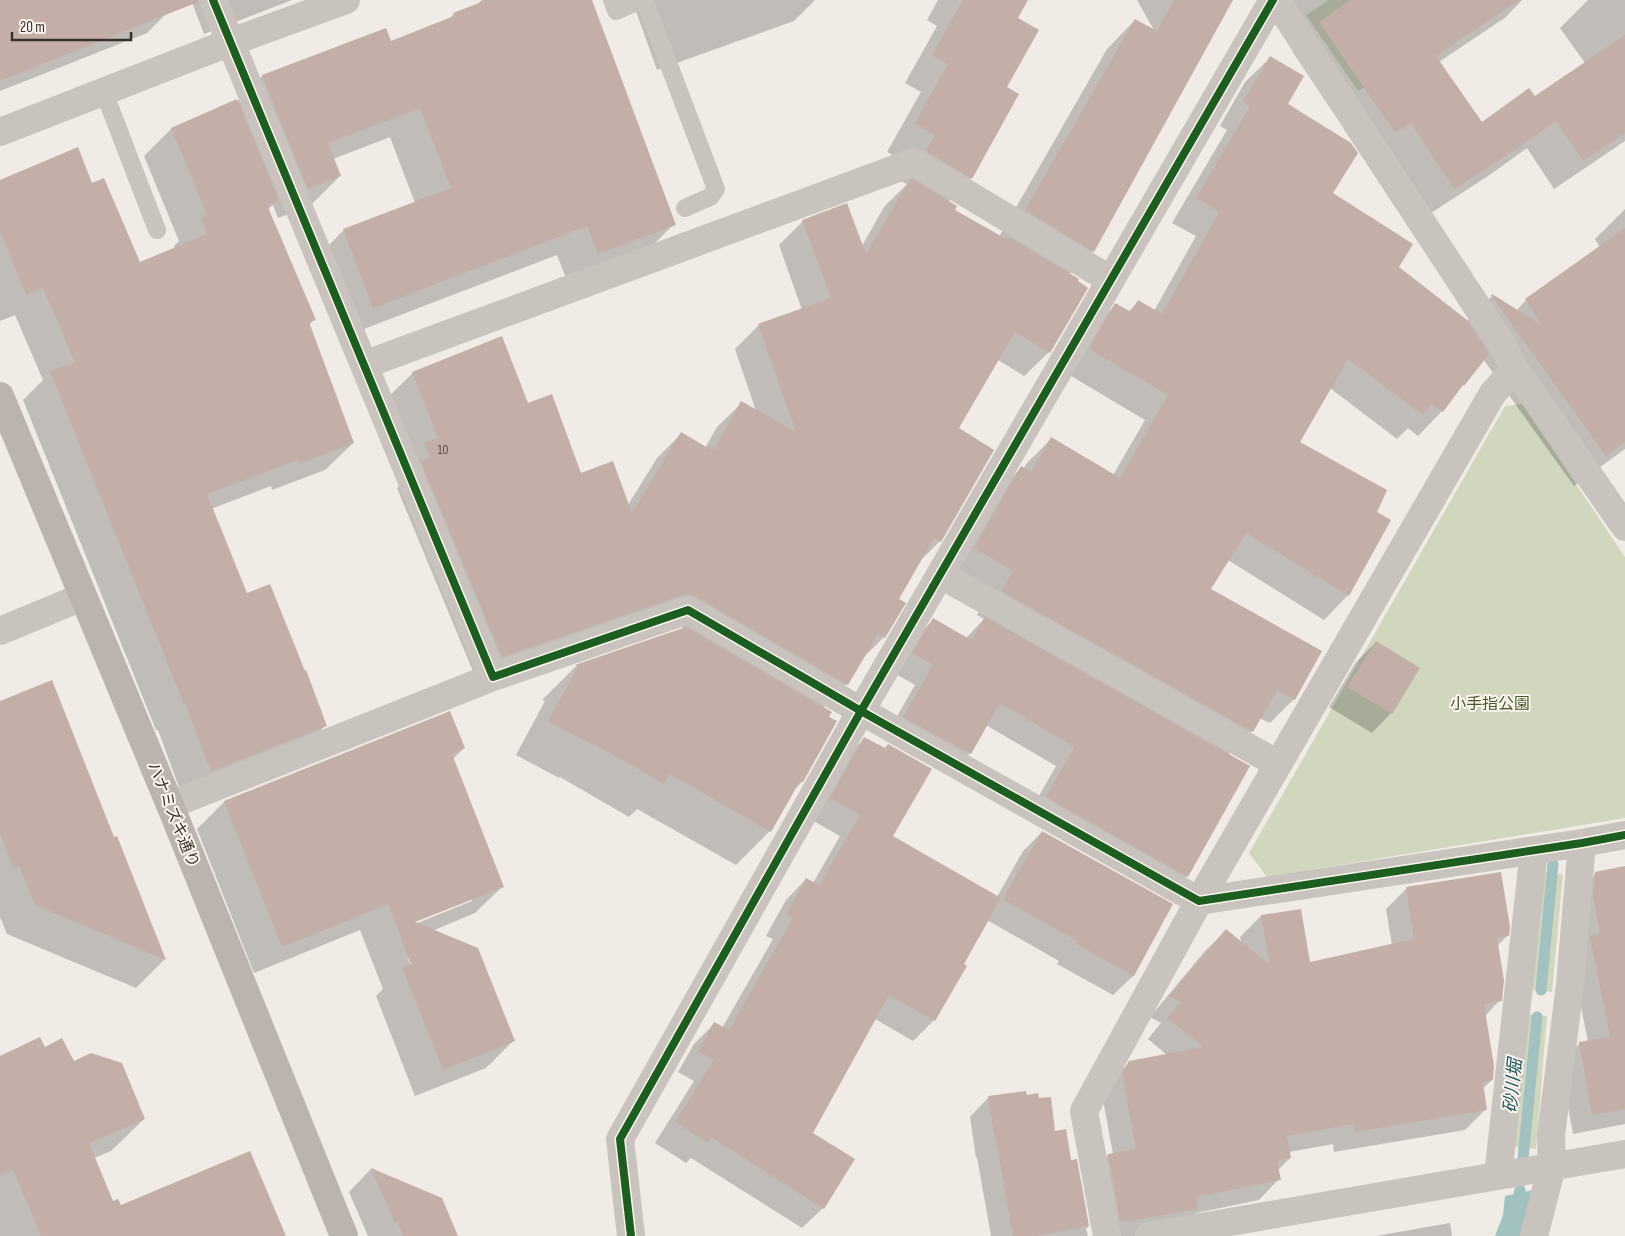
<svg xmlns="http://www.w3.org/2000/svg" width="1625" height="1236" font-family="'Sofia Sans Condensed','Noto Sans JP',sans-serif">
  <rect width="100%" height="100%" fill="#f0ebe5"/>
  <path fill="#d1d6bf" d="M1329,0h22l-30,21 45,65 -8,5 -52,-76z
    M1522,404l103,153v261l-358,59 -18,-24 256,-447z
    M1540,872l23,2 -11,118 -23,-3z
    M1525,1014l22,2 -11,133 -22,-2z"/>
  <path fill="#a1c2c1" d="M1533,1190l-9,46h-29l8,-21 2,-19z"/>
  <path fill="#0003" fill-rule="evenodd" d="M0,0h161l5,14 -19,19 -147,58z
    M191,0h101l-88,34z
    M482,0h108l84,224 -30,30 -76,29 -11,-28 -214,82 -29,-77 30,-30 71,-27 -25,-66 -57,22 7,17 -30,30 -32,12 -5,-13 -6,5 48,109 -6,6 44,118 -28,27 -53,20 -1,-4 -60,23 35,85 79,132 -27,27 -118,37 -22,-60h-2l-133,-330 20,-20 -28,-65 -15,6v-139l91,3 49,79 35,-15 -1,-3 5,-5 -35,-85 27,-27 66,-27 25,-26 123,-47 5,13 58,-22 6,-6 23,-9z
    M632,0h183l-21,21 -137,49z
    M938,0h89l-11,19 -11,69 -34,90 -23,24 5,8 46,27 108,-188 28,-29 20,12 -18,-32h95l-139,251 -24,24 -20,77 -25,24 -26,-16 -41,68 -17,113 -23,23 -20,35 -13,38 -23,23 -14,24 -24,24 -21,74 -9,9 -23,40 -34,34 -99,-56 -8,8 -69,-40 -1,1 -43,-23 29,-54 -3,-1 33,-33 110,-38 -14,-8 -194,60 -80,-193 8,-8 -17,-83 25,-24 115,32 53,69 47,31 29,-47 25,-25 23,15 12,-21 25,-24 14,8 -21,-62 24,-24 43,-15 -23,-65 24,-24 59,25 22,-39 23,-23 -9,-4 10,-16 -21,-12 34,-60 -16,-9 32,-57 -10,-6z
    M1284,0h238l-16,17 -67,45 42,62 53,-27 51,-34 -25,-35 28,-28h37v141l-71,48 -27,-41 -36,26 -66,43 -59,-56 -74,-110 17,-17z
    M1270,58l16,47 45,89 67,74 69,53 25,-25 24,15 10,-11 74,-52 -5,-9 30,-30v240l-51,37 -91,-127 -41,52 -24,25 -10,-8 -11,11 -67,-51 -31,55 76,69 -27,83 -24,25 -96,-60 -18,30 84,109 -24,24 -11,-5 -7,13 -24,24 -41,121 -19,20 -141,-79 29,-51 -70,-41 -16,28 -19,19 -66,-35 30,-52 -21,-12 20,-34 19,-19 33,18 18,-19 -7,-4 12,-20 -39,-22 47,-81 24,-24 2,1 4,-6 24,-24 62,36 32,-55 -79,-47 25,-44 24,-24 13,7 10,-10 16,9 42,-75 -24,-13 55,-93 -7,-4 25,-44z
    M1376,642l15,71 -19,20 -43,-26 27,-45z
    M0,703l114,135 3,-1 47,123 -28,28 -129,-54 -7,-17z
    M865,738l26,99 106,60 26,-46 19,-19 129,73 -38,71 -20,19 -56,-31 2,-3 -72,-41 -53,100 -21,21 -38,-22 -64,114 12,75 -21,20 -111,-70 -5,5 -31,-20 39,-62 -16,-9 16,-28 21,-21 7,5 51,-89 -7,-3 20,-36 20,-21 7,4 27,-47 -30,-17 34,-60z
    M464,748l-11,11 50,127 -28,27 -43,18 81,110 -27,27 -71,28 -39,-100 7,-7 -23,-59 -106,43 -57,-144 27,-27zM472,898v3l-62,25 -1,-3zM408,958h2l3,13z
    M1625,868v256l-52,10 -13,-71 20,-20 8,-1 -17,-86 5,-63 20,-20z
    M1407,888l101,47 -11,11 3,54 -15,16 7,64 -10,9 4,20 -21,21 -131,22 -1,-8 -44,8 1,6 -12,12 1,9 -20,21 -63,13 -19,19 -24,4h-54l-11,-60 20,-21 5,-1 -11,-59 7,-12 21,-21 37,-7 -19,-16 13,-16 -11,-6 55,-66 21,-20 16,13 -2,-7 21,-21 48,47 83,-18 -6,-36z
    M44,1049l29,14 71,56 -33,32 -17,7 19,44 7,5 164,29h-284v-179z
    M989,1097h37l28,35 16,30 6,-1 12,66 -2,2 2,7h-97l-14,-79 -1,1 -6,-41z
    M371,1169l70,30 15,37h-88l-19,-44z
    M1450,1223l2,13h-76z"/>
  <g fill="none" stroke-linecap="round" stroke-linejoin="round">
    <path stroke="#a1c2c1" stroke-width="11" d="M1541,990l12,-126
      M1523,1159l14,-142
      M1508,1236l5,-13 7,-33"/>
  </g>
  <path fill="#c3afa7" d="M0,0h198v2l-198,79z
    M487,0h105l84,225 -78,29 -11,-28 -214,82 -30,-79 108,-41 -31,-80 -92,35 13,33 -33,13 -46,-114 124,-47 5,13 63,-25 -1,-3z
    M963,0h65l-10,18 21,12 -32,57 12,7 -47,85 -46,-28 9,-16 -20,-12 33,-59 -16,-9z
    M1174,0h59l-139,252 -69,-42 110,-191 22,12z
    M1351,0h168l-83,56 46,66 47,-34 6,8 90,-61v98l-42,28 -27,-40 -35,25 -67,43 -43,-66 -16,10 -76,-111z
    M1270,56l34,20 -16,28 63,39 7,10 -25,40 80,51 -14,23 68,53 22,34 -25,32 -1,-1 -20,27 -12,-8 -8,11 -75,-56 -48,83 87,48 -10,22 14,8 -42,76 -103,-63 -35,56 111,62 -27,49 -18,-10 -24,42 -252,-141 12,-20 -39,-23 47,-82 10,6 20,-35 69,41 48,-83 -79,-46 26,-46 16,9 7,-12 24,14 57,-102 -23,-14 54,-92 -7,-4z
    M237,99l42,102 -12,4 49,115 -7,2 45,121 -55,21 -1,-4 -91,34 40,99 23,-9 35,87 1,-1 21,56 -115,45 -3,-8 -1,1 -23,-61 -1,1 -134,-333 25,-9 -32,-74 -17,7 -26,-64v-51l78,-33 14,36 12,-5 36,84 67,-28 -6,-16 6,-3 -36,-87z
    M912,179l45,27 -2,4 53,30 1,-3 70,42 -1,2 10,7 -38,65 -35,-21 -56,96 35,22 -53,92 -7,-4 -35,61 7,4 -21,35 -7,-4 -30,51 -152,-88 -7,-3 -6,1 -181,62 -81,-195 9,-4 -6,-15 14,-5 -26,-66 90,-36 26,67 24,-9 29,79 32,-12 19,52 49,-81 32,19 28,-50 55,31 -38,-108 73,-26 -29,-78 45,-17 19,51 43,-73z
    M1625,228v214l-19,14 -115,-161 1,-1 51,32 -18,-27z
    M985,617l265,149 -62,111 -142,-80 28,-50 -74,-44 -29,51 -68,-37 30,-52 -21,-12 21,-35 38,22z
    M686,627l146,85 -3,5 8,4 -34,61 -3,-1 -29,51 -101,-58 -6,10 -70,-40 -1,1 -45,-24 30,-54 -3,-2z
    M1376,641l44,27 -28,46 -45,-27z
    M52,680l62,157 3,-1 49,124 -131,-55 -16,-39 -5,2 -14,-35v-132z
    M450,711l15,37 -13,6 52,133 -89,35 63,26 37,93 -72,29 -41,-102 9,-4 -23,-60 -106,43 -58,-146z
    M864,737l21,11 3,-4 44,25 -39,67 108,62 -37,66 3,2 -32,55 -46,-26 -76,138 42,26 -31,50 -113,-72 -3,6 -33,-21 39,-62 -16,-9 16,-29 15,8 64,-112 -7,-3 20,-37 13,7 41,-70 -30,-17z
    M1042,831l131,73 -39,72 -58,-32 1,-3 -74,-42z
    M1625,866v243l-33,6 -13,-73 35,-6h-4l-20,-100 10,-3 -7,-37 2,-24z
    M1501,872l9,55 -1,9 -12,2 7,42 -2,21 -18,3 10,62 -1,14 -10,2 4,28 -132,22 -2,-8 -66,12 4,22 -14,3 4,19 -85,17 2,12 -75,13v-2l-3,1 -12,-67 28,-5 -14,-76 7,-12 74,-14 -36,-29 14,-16 -12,-6 57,-67 44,36 -9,-50 40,-6 9,53 104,-23 -8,-52z
    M40,1037l5,10 17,-9 12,23 17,-8 31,10 23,56 -56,24 24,58 5,-2 3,6 129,-54 36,85h-245l-28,-67 -13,6v-119z
    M1026,1091l1,4 11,-2 1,5 12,-1 4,34 11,-2 5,31 6,-1 12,67 -55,10h-21l-17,-97h-1l-7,-43z
    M371,1168l71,30 16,38h-55l-5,-14 -3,1z"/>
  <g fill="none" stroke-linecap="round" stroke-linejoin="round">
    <path stroke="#c9c3be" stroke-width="18" d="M612,0l4,11 20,-9 11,5 69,182 -6,8 -25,11
      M104,92l53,138"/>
    <path stroke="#c9c3be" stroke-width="28" d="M213,0l280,677 195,-67 173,101 338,190 383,-58 43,-8
      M1276,0l223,340 16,29 110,158
      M0,132l231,-90 115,-42
      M364,365l550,-203 197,118
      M941,575l337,189
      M0,631l82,-34
      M170,805l323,-128
      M1498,1176l36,-326
      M631,1236l-11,-97 241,-428 412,-711
      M1107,1236l-23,-125 115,-210 294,-508 22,-24
      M1149,1236l476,-82
      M1534,1236l18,-70 -1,-31 19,-150 12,-142"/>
    <path stroke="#bab3ae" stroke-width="28" d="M0,396l170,409 174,431"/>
    <g stroke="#fbf5ee" stroke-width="11">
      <path id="cycleway" d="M213,0l280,677 195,-67 173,101 338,190 383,-58 43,-8
        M631,1236l-11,-97 241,-428 412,-711"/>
    </g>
    <use href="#cycleway" stroke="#1b5e20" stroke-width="8"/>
  </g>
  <g text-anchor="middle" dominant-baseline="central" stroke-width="4" stroke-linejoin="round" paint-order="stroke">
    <g font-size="14" fill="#5d504a">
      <text x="443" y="449">10</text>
    </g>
    <g font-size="16" fill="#4a5a2e" stroke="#fbf5ee">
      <text x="1490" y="704">小手指公園</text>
    </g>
    <g font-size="16" fill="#3b302b" stroke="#fbf5ee">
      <text transform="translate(173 815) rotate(68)">ハナミズキ通り</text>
    </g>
    <g font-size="18" font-style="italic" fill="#1f5a5e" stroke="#fbf5ee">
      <text transform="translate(1513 1086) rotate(-84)">砂川堀</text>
    </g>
  </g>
  <path d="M12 32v8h119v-8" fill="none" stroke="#3b302b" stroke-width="2.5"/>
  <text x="20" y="32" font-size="15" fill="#3b302b" stroke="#fbf5ee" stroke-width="4" paint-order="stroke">20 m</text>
</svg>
